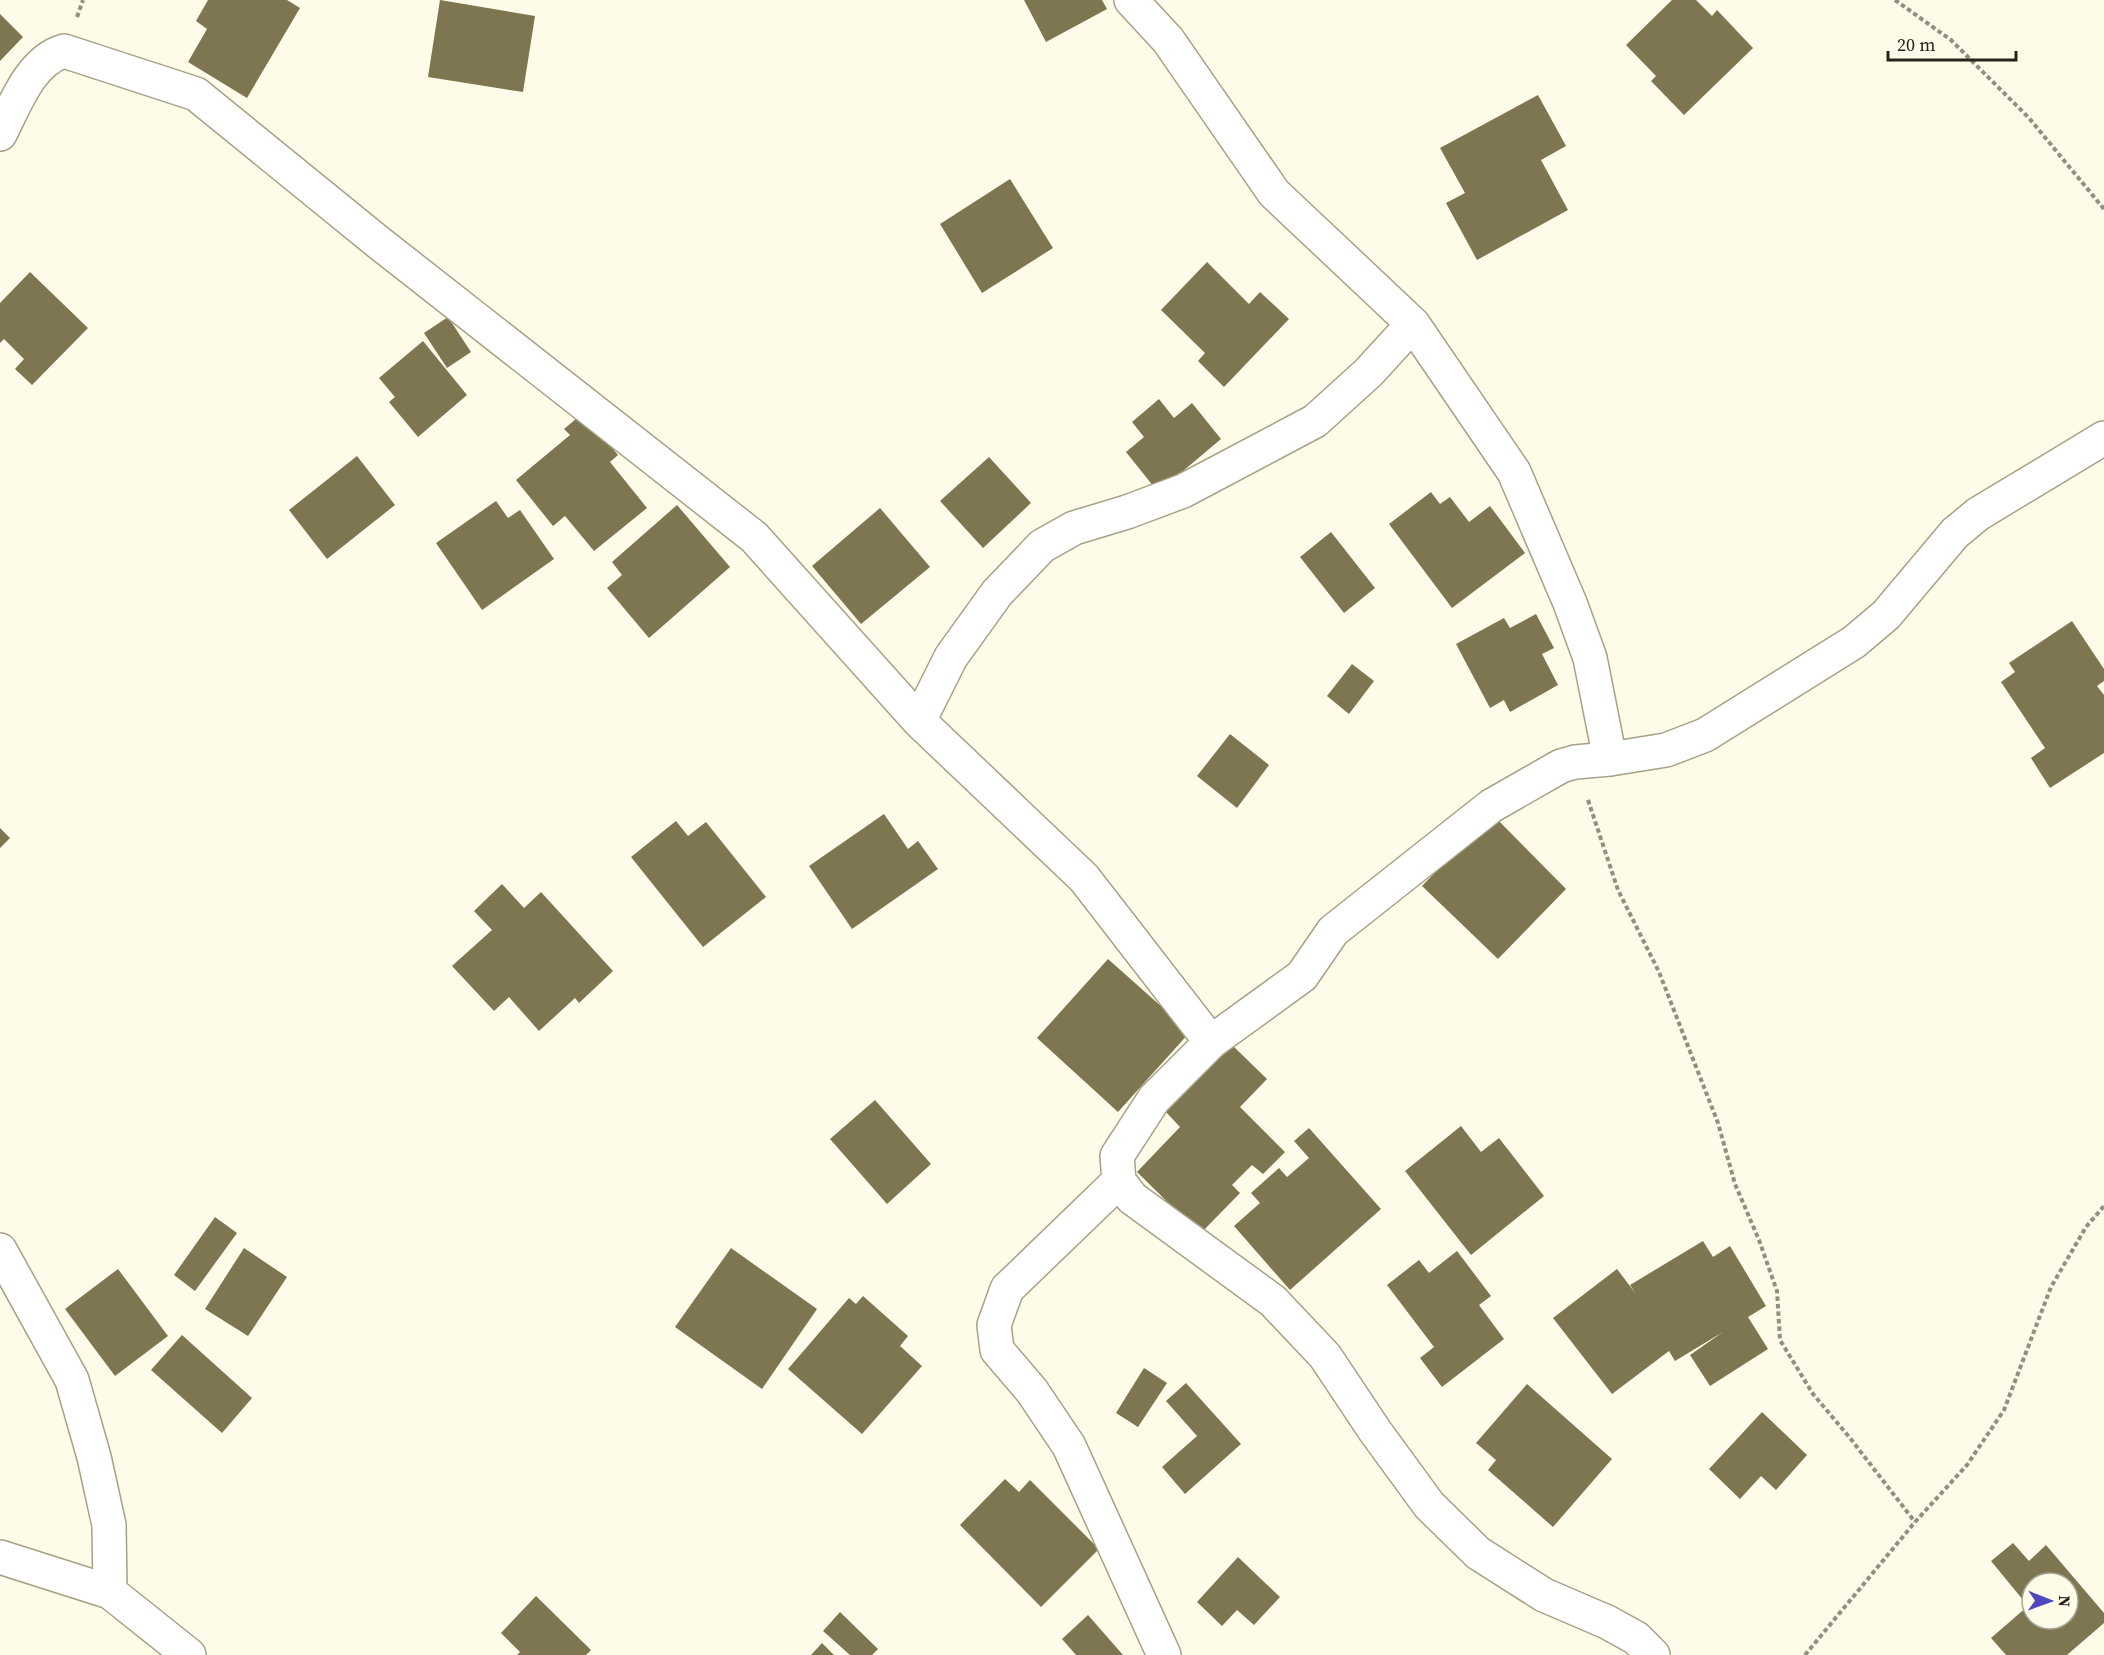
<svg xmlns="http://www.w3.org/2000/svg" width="2104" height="1655" font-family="'Source Serif 4',serif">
  <rect width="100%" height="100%" fill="#fefbe9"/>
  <path fill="#7d7650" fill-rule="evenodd" d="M208,0h79l13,8 -53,90 -59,-36 19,-33 -11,-8z
    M440,0l95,16 -12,76 -95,-15z
    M1024,0h78l5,9 -61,33z
    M1672,0h24l16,16 5,-6 36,38 -69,67 -33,-34 5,-5 -30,-31z
    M0,14l23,23 -23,24z
    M1538,95l28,51 -25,14 27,50 -91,50 -31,-57 19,-10 -25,-45z
    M1010,179l43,69 -71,45 -42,-69z
    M1207,262l42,42 11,-12 29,27 -65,68 -26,-26 7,-8 -44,-43z
    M30,272l58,56 -56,57 -17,-16 9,-10 -20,-20 -4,4v-40z
    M448,317l23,35 -24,16 -23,-35z
    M423,341l44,54 -49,42 -29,-35 6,-5 -16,-19z
    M1159,399l15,19 18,-15 29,36 -63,53 -32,-40 18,-15 -12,-15z
    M583,413l35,42 -8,7 37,46 -53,43 -29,-35 -12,10 -37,-46 54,-45 -6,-6z
    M357,456l38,49 -68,54 -38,-49z
    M989,457l42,46 -48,45 -43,-47z
    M1431,492l9,12 10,-7 19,25 21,-16 35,47 -73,55 -63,-84z
    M496,501l12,17 12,-8 34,49 -72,51 -46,-67z
    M677,505l53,62 -81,71 -42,-50 15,-13 -10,-13z
    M880,508l50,59 -69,57 -49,-58z
    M1331,532l44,56 -31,25 -44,-56z
    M1536,614l18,34 -12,6 16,31 -48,27 -6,-12 -14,8 -34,-64 48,-26 6,10z
    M2072,621l32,48v12l-7,5 7,9v58l-54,35 -19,-30 14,-10 -44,-66 14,-10 -6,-9z
    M1352,664l22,17 -25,33 -22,-18z
    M1230,734l39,31 -32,43 -40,-32z
    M884,814l24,35 10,-8 20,28 -86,60 -43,-63z
    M1492,814l74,75 -68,70 -76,-73z
    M676,821l12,15 18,-14 60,75 -63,50 -72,-90z
    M0,828l10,10 -10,10z
    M502,884l22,24 17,-16 72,79 -34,32 -4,-5 -36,33 -30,-34 -15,14 -42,-45 40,-36 -18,-19z
    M1108,959l82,73 -72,80 -81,-74z
    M1232,1045l35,34 -27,28 45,45 -22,22 -11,-9 -20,20 8,8 -40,41 -63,-62 43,-45 -14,-15z
    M875,1100l56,64 -44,40 -57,-65z
    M1461,1126l20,26 18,-14 45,58 -73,59 -66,-84z
    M1309,1128l72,81 -91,81 -56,-64 26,-23 -9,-10 28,-25 8,9 22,-19 -15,-17z
    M215,1217l22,16 -42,58 -21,-16z
    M1703,1241l10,16 17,-11 36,60 -18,11 20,32 -58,37 -20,-31 33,-23 -48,29 -6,-10 -57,43 -59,-76 64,-49 19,25 -6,-9z
    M244,1248l43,29 -39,59 -43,-27z
    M731,1248l86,61 -55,80 -87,-62z
    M1457,1251l34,45 -12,9 25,34 -62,48 -22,-29 14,-11 -47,-62 32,-25 10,13z
    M118,1269l50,67 -53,40 -50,-67z
    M863,1296l45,40 -8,10 22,20 -60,68 -74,-65 61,-71 7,6z
    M182,1335l70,63 -30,35 -71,-63z
    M1144,1368l23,15 -29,44 -22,-14z
    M1186,1383l55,61 -56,50 -23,-27 35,-31 -31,-35z
    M1527,1384l85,75 -59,68 -65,-57 8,-10 -20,-17z
    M1762,1412l45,43 -31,35 -15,-14 -21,23 -31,-30z
    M1005,1479l14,13 11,-12 69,69 -58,58 -81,-82z
    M2013,1543l16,18 17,-16 58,68v10l-37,32h-61l-15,-17 37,-32 -37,-45zM2032,1583h36v36h-36z
    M1238,1557l42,40 -26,28 -17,-15 -15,16 -25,-24z
    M536,1596l55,54 -5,5h-69l3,-3 -19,-19z
    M840,1612l38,37 -6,6h-22l-27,-24z
    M1088,1615l35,40h-47l-14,-16z
    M822,1643l12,12h-23z"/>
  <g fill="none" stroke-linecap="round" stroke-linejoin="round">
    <g stroke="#a7a186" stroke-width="36">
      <path id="minor" d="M1131,0l37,40 106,153 139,131 101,148 56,131 20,55 20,101
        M0,134c15,-29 30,-73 64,-83l132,43 182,148 376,295 165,184 165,157 127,164
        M919,721l32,-64 46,-64 45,-47 32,-18 53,-16 56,-21 132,-70 53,-48 45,-49
        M1119,1181l-112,108 -13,36 3,25 35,41 37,55 95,209
        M0,1250l72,130 22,77 15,68 1,67
        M0,1557l110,35 79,63
        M1653,1655l-17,-17 -29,-16 -63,-27 -66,-42 -49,-48 -54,-74 -50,-75 -52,-55 -141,-103 -13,-17 -2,-25 37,-57 57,-57 91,-66 31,-45 158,-125 70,-40 14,-4 35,-3 56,-9 39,-15 149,-93 32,-27 69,-82 23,-19 126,-76"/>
    </g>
    <path stroke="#928f81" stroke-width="4" stroke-dasharray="4.5 3" stroke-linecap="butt" d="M1895,0l56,40 78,78 75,91
      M77,17l6,-17
      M1588,800l30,90 41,82 59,151 17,61 24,56 18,51 3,49 33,54 37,44 65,84
      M1805,1655l110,-133 52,-57 37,-55 47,-123 35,-60 18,-21"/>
    <use href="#minor" stroke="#fff" stroke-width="33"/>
  </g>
  <g transform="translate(2050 1601) rotate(91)"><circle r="28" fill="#fefbe9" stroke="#a8a596" stroke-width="1.5"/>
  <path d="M0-4.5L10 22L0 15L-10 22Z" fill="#4f47be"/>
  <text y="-9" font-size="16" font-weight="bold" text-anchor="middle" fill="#27251a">N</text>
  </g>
  <path d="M1888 51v9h128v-9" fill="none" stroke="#27251a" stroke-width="3"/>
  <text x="1897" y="51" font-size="18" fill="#27251a" stroke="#fefbe9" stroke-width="4.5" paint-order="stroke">20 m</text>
</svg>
